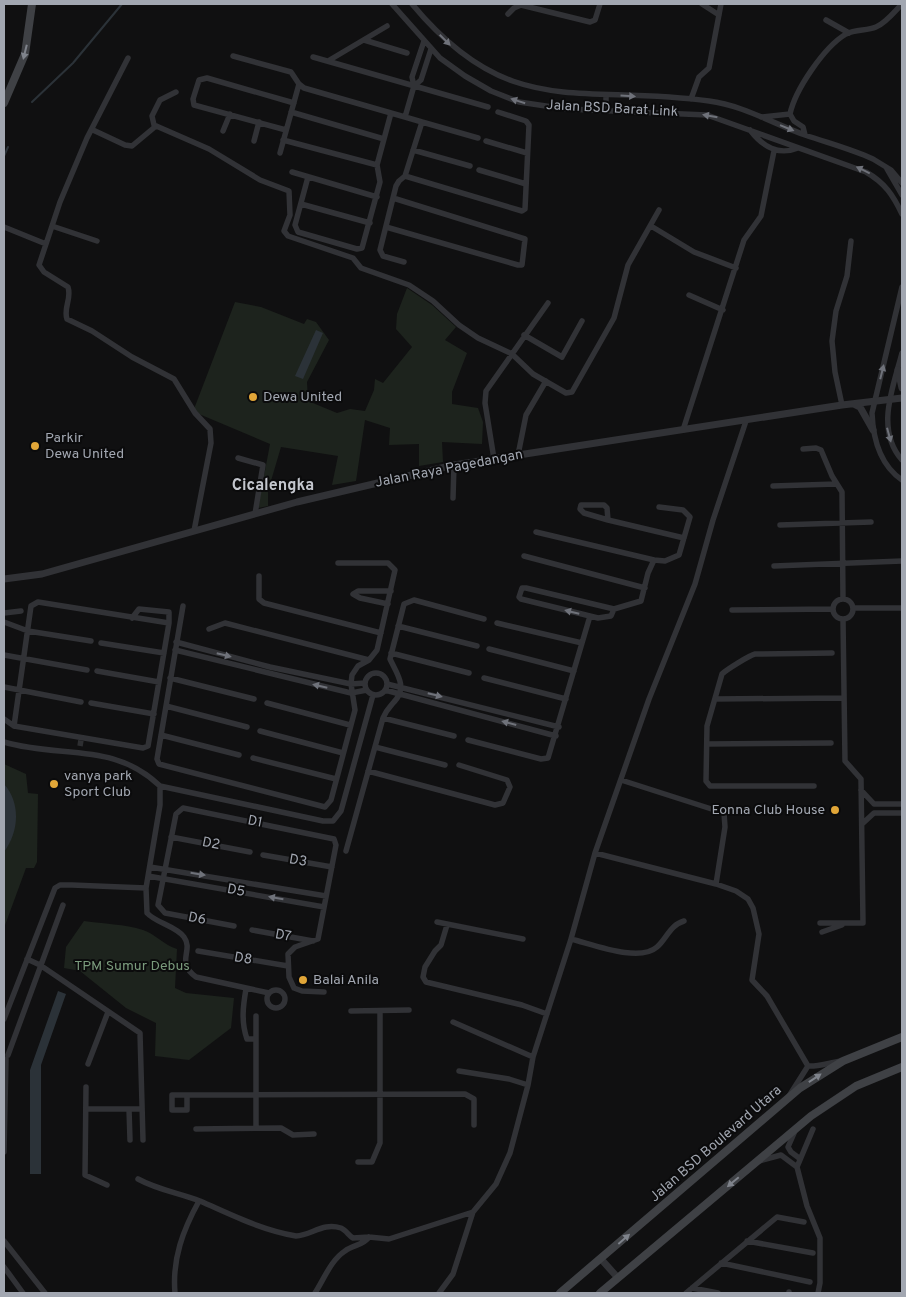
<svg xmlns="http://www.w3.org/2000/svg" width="906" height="1297" font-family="Overpass,sans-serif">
  <rect width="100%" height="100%" fill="#101011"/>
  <path fill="#1d231d" d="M407,288l25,17 24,22 -11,13 22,13 -15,39v12l26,4 5,14 -1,22 -40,-2 1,20 -24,4v-22l-30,1 1,-17 -25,-8 -9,61 -24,4 6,-29 -57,-9 -13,44v15l-10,2 12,-64 -71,-30 -5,-5 41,-107 26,5 43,17 3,-5 9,3 13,18 -22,42 1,19 29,12 13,-4 15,2 9,-21 1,-11 8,4 29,-36 -16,-18 1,-15z
    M4,764l22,10 2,19 10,1 -1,68 -3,6h-8l-22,60z
    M84,921c19,3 41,3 59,9 12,4 21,15 34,19l-2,39 11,5 48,5 -3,30 -42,32 -34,-4 1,-33 -30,-15 -46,-37 -16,-3 2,-21z"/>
  <path fill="#2b3238" d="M316,330l7,3 -20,46 -8,-3z
    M4,784c17,19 15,48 0,68z
    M58,991l8,3 -25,71v109h-11v-104z"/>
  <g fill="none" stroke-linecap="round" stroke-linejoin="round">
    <path stroke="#2b3238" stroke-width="2" d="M32,102l41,-39 49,-59
      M4,156l4,-9"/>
    <path stroke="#2d2e31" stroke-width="5.5" stroke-dasharray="5.5 3" stroke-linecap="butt" d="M80,746l1,-6"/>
    <path stroke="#313236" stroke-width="5.5" d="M392,4l48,54 25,18 26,15 28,11 47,7 141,6 159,57c19,11 27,23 36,42
      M412,4c98,118 167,79 297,97 33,4 65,23 96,34 23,8 46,14 68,24l18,11 11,13
      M702,4l17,11
      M508,14l6,-6 7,-3 69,17 5,-2 5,-16
      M826,20l23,13
      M364,40l43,13
      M233,56l58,16 8,12 5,4 87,25
      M313,57l175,50
      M128,58l-41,80 -27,64 -21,63 5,7 24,15c4,12 -5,21 -1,32l25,12 40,26 42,22 21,34 15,16 1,14 -17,88
      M328,61l59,-35
      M414,86l7,-6 10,-31
      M176,92l-16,8 -8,16 2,9 55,24 51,31 29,11 1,24 -6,16 4,5 65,22 8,10 48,17 24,16 26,24 19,13 34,16 21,20 33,19 6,-1 42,-74 14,-53 31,-55
      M691,99l8,-22 10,-9 12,-64
      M606,110v-15
      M291,112l93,27
      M790,114c5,-24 34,-67 56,-80 10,-5 21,-3 30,-7 10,-4 19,-16 26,-23
      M761,117l29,-3 4,7 9,6 2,8
      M422,122l56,16
      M93,130l32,15 7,1 24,-20
      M286,130l-92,-25 -1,-6 6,-19 8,-2 87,25
      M750,130c13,17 28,26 48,18
      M223,131l7,-17
      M283,140l94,25
      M254,141l5,-19
      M486,141l41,12
      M413,150l57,16
      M280,153l19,-69
      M887,169l15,26
      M479,170l47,14
      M292,172l85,25
      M405,176l117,35 3,-2 4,-84 -3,-4 -28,-9
      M308,177l-13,48 3,7 59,17 5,-1 18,-66 -3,-17 14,-52 14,4
      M301,204l69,19
      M52,226l45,15
      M651,226l43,26 42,16
      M4,227l42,17
      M386,227l132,38h4l3,-26 -132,-41
      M404,262l-21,-6 -3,-6 16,-64 3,-5 6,-5 17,-54 -17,-5 9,-31 -2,-9 12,-36
      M902,287l-30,126c1,25 8,52 30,67
      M689,295l34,15
      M524,335l38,22 20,-36
      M902,353c-9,35 -27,76 0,107
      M842,405l-7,-33 -3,-31 4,-30 11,-35 4,-35
      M683,430l61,-190 17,-24 13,-65
      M803,449l13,-1 5,2 11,26 10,16 1,107
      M518,455l8,-40 20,-34
      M238,458l25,7 -8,49
      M494,459l-9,-56 1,-12 62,-88
      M773,486l63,-2
      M453,498l1,-33
      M581,505h23l3,3 1,12 -24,-7 -4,-4z
      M608,520l76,18
      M780,525l91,-3
      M536,532l118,28
      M524,556l121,32
      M774,566l128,-5
      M259,576v23l5,4 117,30
      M833 609a10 10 0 1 1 20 0a10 10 0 1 1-20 0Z
      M38,602l131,21 -21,123 -5,2 -129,-22 17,-120z
      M388,604l-28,-6 -7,-4 5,-3h33
      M183,606l-26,153 2,5 166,43 6,-7 24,-90 -4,-26 1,-9 6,-9 11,-6 8,-10 18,-80 -7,-7h-50
      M853,608h49
      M614,609l-3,7 -13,2 -77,-19 -2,-2 3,-9h4l88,21 27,-8 7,-28 6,-13 11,1 14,-6 11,-38 -7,-7 -24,-3
      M732,610l100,-1
      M4,613l17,-2
      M132,618l7,-9 30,3v11
      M4,622l24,9 63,10
      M497,623l85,20
      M398,626l79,20
      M209,629l16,-6 144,37
      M176,642l94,25 81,17 14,-1
      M101,643l63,10
      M489,649l85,22
      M175,650l176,43 16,-3
      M391,653l78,20
      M4,655l83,15
      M97,671l62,11
      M365 684a11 11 0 1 1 22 0a11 11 0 1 1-22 0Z
      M170,678l84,21
      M484,678l82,21
      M387,684l172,43
      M4,687l77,15
      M385,690l171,46
      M715,699l129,-1
      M91,703l63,11
      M267,703l83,22
      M166,706l81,21
      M383,718l71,18
      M4,719l10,7
      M260,731l83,22
      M161,735l78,20
      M468,740l73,19 7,-1 42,-142
      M4,742c57,17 109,-1 156,44v19l-14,83 1,25c9,10 29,13 37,24 10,14 -9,25 12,40l73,16
      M707,744l124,-1
      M375,747l70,18
      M253,758l83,21
      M368,771l127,34 8,-2 7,-16 -3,-7 -48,-15
      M621,780l103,33 1,14 -9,57
      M160,786l163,35h10l8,-10 32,-116
      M814,786h-104l-4,-5 1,-55 15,-52c4,-4 28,-19 33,-20l77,-1
      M861,790l13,14h28
      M862,824l12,-11h28
      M171,837l79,15
      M346,851l37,-133c3,-8 6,-10 11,-16 14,-15 3,-28 -4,-43l14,-55 10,-4 70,19
      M595,853l121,31 20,7 12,8 5,9 6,26 -7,46 15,16 41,70
      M263,855l69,12
      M150,867l176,29
      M148,876l176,31
      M437,922l86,17
      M820,923h43l-2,-144 -16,-18 -2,-141
      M447,925l-6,20 -6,6 -10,16 -2,10 3,5 96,23 25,9
      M234,926l-69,-13 -7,-8 18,-91 7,-6 151,31 2,6 -18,94 -23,8 -7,7 1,23 5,11 8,3 22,1
      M252,930l61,11
      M822,932l20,-7
      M571,939c21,5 68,24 86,8 10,-9 13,-22 27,-26
      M198,951l90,15
      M27,959l13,6 100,68 3,107
      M246,989c-3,17 -5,33 1,50h9
      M267 999a9 9 0 1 1 18 0a9 9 0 1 1-18 0Z
      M351,1011l58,-1
      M4,1019l51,-131 5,-3h12l74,3
      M453,1022l80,35
      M8,1055l55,-150
      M88,1064l20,-52
      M459,1071l50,8 19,6
      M86,1087l-1,88 22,10
      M187,1095v15h-15v-15l293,-1 9,5v26
      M789,1096l19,-30c11,1 22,-4 34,-5
      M86,1109h56
      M129,1109l1,31
      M256,1128v-112
      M196,1129l85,-1 12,7 21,-1
      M813,1129l-16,38 10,39 13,32v45l-2,10
      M795,1131l-7,16 3,5 8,6
      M4,1152l2,-93
      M759,1161l22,-6 16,12
      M358,1162h14l8,-19v-132
      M138,1179c20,11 41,14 62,22 32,14 61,29 96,35 16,-1 27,-14 45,-8 5,2 8,8 12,10l16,-1 20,2 84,-27
      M4,1241l41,52
      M747,1241l66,12
      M721,1263l89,19
      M4,1267l19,26
      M692,1288l26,5
      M175,1293c-3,-34 8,-63 24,-92
      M315,1293c9,-14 16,-33 30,-42 8,-6 19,-6 24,-14
      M439,1293l14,-19 20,-62 23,-28 14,-31 18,-68 5,-28 38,-118 24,-86 54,-154 46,-115 18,-64 33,-99
      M686,1293l91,-76 27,5
      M789,1293v-1"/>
    <path stroke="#313236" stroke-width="7" d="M898,370l4,18
      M854,404l6,3 13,23
      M4,579l38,-5 255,-72 157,-37 388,-60 60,-7
      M601,1259l17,19"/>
    <path stroke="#3f4145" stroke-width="8" d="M4,103l21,-49 7,-50
      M560,1293l240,-205 43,-27 59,-24
      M600,1293l211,-177 45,-30 46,-19"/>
  </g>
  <defs><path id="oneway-solid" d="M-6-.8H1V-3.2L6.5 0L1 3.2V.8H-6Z" transform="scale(1.25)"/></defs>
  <g fill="#6f727a">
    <use href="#oneway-solid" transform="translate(445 40) rotate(45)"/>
    <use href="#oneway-solid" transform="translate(628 96) rotate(3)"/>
    <use href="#oneway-solid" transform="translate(518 101) rotate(-163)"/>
    <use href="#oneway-solid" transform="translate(710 116) rotate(-170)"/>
    <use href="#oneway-solid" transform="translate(787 128) rotate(22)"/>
    <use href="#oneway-solid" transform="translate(863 170) rotate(-154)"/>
    <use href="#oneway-solid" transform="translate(882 372) rotate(-76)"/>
    <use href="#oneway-solid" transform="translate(889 435) rotate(75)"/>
    <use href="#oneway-solid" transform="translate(572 612) rotate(-166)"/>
    <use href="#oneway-solid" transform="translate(224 655) rotate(14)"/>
    <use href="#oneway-solid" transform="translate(320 686) rotate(-167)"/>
    <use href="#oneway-solid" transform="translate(435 695) rotate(14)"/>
    <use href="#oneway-solid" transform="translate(509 723) rotate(-165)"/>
    <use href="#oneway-solid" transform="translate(198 874) rotate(9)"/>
    <use href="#oneway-solid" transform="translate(276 898) rotate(-170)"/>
  </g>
  <g fill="#7f838b">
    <use href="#oneway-solid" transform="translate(25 52) rotate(104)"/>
    <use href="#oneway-solid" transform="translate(815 1078) rotate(-34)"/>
    <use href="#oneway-solid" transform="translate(733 1182) rotate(140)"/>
    <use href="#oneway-solid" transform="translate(624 1239) rotate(-41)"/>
  </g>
  <g fill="#e1a638" stroke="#0b0b0c" stroke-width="2">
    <circle cx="253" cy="397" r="5"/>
    <circle cx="35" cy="446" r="5"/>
    <circle cx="54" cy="784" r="5"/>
    <circle cx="835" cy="810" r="5"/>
    <circle cx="303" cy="980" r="5"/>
  </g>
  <g text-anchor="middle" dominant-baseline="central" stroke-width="4" stroke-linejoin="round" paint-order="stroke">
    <g font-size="14" fill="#a2a7b1" stroke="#0b0b0c">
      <text transform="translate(612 109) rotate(3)">Jalan BSD Barat Link</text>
      <text transform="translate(449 469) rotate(-11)">Jalan Raya Pagedangan</text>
      <text transform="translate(255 822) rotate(11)">D1</text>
      <text transform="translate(211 844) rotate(11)">D2</text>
      <text transform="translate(298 861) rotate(10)">D3</text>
      <text transform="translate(236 891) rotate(10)">D5</text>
      <text transform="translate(197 919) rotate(11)">D6</text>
      <text transform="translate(283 936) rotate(10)">D7</text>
      <text transform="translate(243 959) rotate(10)">D8</text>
      <text transform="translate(716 1144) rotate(-41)">Jalan BSD Boulevard Utara</text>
    </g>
    <g font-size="14" fill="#a2a7b1" stroke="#0b0b0c" text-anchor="start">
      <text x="263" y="397">Dewa United</text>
      <text x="45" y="438">Parkir<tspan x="45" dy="16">Dewa United</tspan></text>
      <text x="64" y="776">vanya park<tspan x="64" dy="16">Sport Club</tspan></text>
      <text x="825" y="810" text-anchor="end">Eonna Club House</text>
      <text x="313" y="980">Balai Anila</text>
    </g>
    <g font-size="14" fill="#7a9a7c" stroke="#0b0b0c">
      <text x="132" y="966">TPM Sumur Debus</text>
    </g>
    <g font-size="16" font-weight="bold" fill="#c3c6cd" stroke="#0b0b0c">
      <text x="273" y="486">Cicalengka</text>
    </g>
  </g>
  <rect width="906" height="1297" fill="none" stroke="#a2a7b1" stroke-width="10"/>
</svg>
